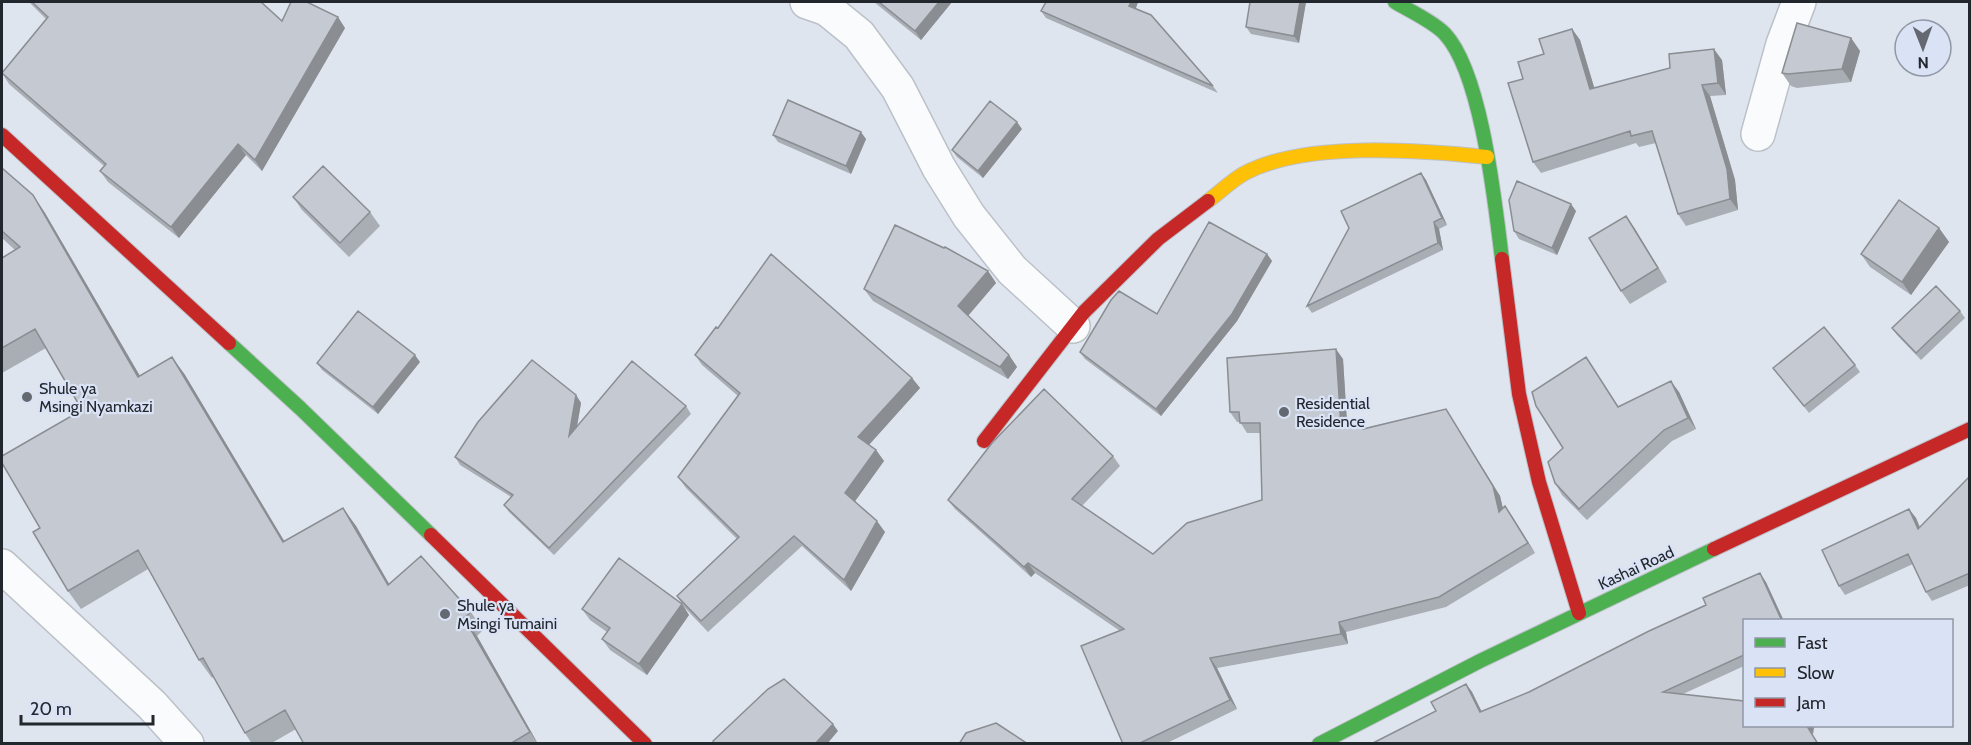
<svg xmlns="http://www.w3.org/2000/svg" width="1971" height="745" font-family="Cabin,sans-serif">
  <rect width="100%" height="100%" fill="#dfe5ef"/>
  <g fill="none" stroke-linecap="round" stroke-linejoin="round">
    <g stroke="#bcc1c8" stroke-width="36">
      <path id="street" d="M807,2l20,7 32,26 39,53 41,80 30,48 43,54 61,56
        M1758,134l25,-90 16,-42
        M2,566l150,139 35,39"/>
    </g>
    <g stroke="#bcc1c8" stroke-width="16">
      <path id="fast" d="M1395,2c15,9 39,20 50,32 37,40 50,170 57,225
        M229,343l71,65 131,127
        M1319,744l161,-83 234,-112"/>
    </g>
    <g stroke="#bcc1c8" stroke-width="16">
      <path id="slow" d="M1208,201c12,-9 24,-21 37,-28 61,-32 174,-23 242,-16"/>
    </g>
    <g stroke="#bcc1c8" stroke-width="16">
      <path id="jam" d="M2,135l227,208
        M1502,259l17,135 20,88 40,131
        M984,441l100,-129 74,-73 50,-38
        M431,535l214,209
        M1714,549l256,-120"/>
    </g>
    <use href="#street" stroke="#fafbfd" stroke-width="33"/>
    <use href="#fast" stroke="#4caf50" stroke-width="14"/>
    <use href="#slow" stroke="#ffc107" stroke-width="14"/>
    <use href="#jam" stroke="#c62828" stroke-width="14"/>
  </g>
  <path fill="#a9adb4" d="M29,2h232l21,19 63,7 -83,143 -16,-16 -67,83 -71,-56 -8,-11 4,-5 -95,-82 -7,-11 44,-54z
    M874,2h78l-31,38z
    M1138,2l-2,6 77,78 5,7 -172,-75 -5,-7z
    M1250,2h56l-7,41 -48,-9 -5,-7z
    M1572,29l8,11 14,48 128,-28 4,35 -16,1 25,84 3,30 -52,16 -8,-12 -22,-71 -17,4 -3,-4 -95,30 -8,-11 -10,-83 21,-25z
    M1851,38l9,13 -9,31 -54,6 -6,-2 -9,-13z
    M1022,129l-39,49 -26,-21 -5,-7z
    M773,135l93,4 -15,35 -73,-32z
    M2,168l31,27 12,18 95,163 32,-19 13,18 99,166 59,-33 13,18 33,58 82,28 12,18 -6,6 61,108h-234l-8,-15 -26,15h-18l-7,-11 -32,-56 -1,1 -13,-18 -51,-91 -67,40 -13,-18 -28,-63 42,-118 -36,-62 -44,25v-115l13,-8 -13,-12z
    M1421,173l5,7 21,45 -8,4 4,21 -131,63 -5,-7z
    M293,197l77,15 10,14 -31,31 -47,-47z
    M1576,211l-19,44 -38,-16 -5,-8z
    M1626,216l9,13 32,53 -37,22 -9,-13z
    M1939,228l10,14 -38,53 -41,-28 -9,-13z
    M1267,254l5,7 -35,60 -76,95 -76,-57 -5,-7 77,-38z
    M988,271l8,12 -28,33 41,39 8,12 -9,12 -135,-78 -9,-12z
    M1960,311l5,7 -44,42 -24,-25 -5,-7z
    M718,328l194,50 8,10 -51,57 7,5 8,11 -29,40 30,31 -34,59 -49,-45 -94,86 -24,-25 -7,-11 60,-57 -51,-51 -8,-11 60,-81 -36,-31 -7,-10z
    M1586,357l32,49 61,-14 17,37 -24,12 -85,79 -25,-25 -7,-12z
    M1343,359l4,67 18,2 81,-19 54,87 3,12 2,-2 30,47 -89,54 -100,25 2,12 -131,24 20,41 -72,35h-42l-3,-113 -85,-58 -4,4 -76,-68 -7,-9 165,-44 7,10 -38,40 71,48 109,-54 -1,-67h-14l-7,-11h-3l-7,-10z
    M420,362l-42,52 -56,-44 -5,-7z
    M1855,365l5,7 -51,41 -36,-45z
    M576,395l5,8 -4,24 109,-21 5,8 -137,141 -45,-43 -5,-7 7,-8 -51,-32 -5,-8z
    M1970,476v109l-38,16 -6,-9 -13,-28 -68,31 -6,-9 70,-77 7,9 4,9z
    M1766,582l-22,39v45l-61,28 61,32h70l-1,8 -377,-23 30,-27 6,8 10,20 47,-20z
    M682,604l7,11 -42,60 -37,-25 -8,-11 5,-7 -17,-12 -8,-11z"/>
  <path fill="#8a8d92" d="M939,2h13l-31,38 -6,-9z
    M1131,2h7l-4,11 -5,-7z
    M1300,2h6l-7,41 -5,-7z
    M338,17l7,11 -83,143 -7,-11z
    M1572,29l8,11 18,60 -8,-11z
    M1851,38l9,13 -9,31 -9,-13z
    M1714,49l8,11 4,35 -8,-12z
    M1702,85l8,11 25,84 3,30 -8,-11z
    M1017,122l5,7 -39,49 -5,-7z
    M861,132l5,7 -15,35 -5,-8z
    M238,144l8,11 -67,83 -8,-11z
    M1421,173l5,7 21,45 -5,-7z
    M33,195l12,18 106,182 -13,-18z
    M1571,204l5,7 -19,44 -5,-7z
    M1626,216l9,13 32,53 -9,-14z
    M1434,222l5,7 4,21 -5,-7z
    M1939,228l10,14 -38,53 -9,-13z
    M1267,254l5,7 -35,60 -76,95 -5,-7z
    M988,271l8,12 -30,35 -8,-12z
    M1336,349l7,10 5,78 -7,-10z
    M415,355l5,7 -42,52 -5,-7z
    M1009,355l8,12 -9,12 -8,-12z
    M172,357l13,18 110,184 -12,-17z
    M912,378l8,10 -54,60 -8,-11z
    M1671,381l8,11 17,37 -8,-11z
    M576,395l5,8 -7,40 -5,-7z
    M1446,409l54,87 6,26 -7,-10z
    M876,450l8,11 -31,43 -8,-11z
    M1505,506l7,10 23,37 -7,-10z
    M343,508l13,18 44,77 -12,-18z
    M1909,509l7,9 8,20 -6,-9z
    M877,521l8,11 -34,59 -7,-11z
    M1028,563l7,10 -4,4 -7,-10z
    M1760,573l6,9 18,39h-2z
    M682,604l7,11 -42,60 -8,-11z
    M464,618l13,18 61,108 -8,-12z
    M1339,622l7,10 2,12 -7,-10z
    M1210,658l7,10 20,41 -7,-9z
    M1466,684l6,8 14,29 -6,-9z
    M833,724l5,7 -11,13h-12z
    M1807,726h7l-1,8z"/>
  <path fill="#c5c9d1" stroke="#8a8d92" stroke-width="1.5" d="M32,2h229l21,19 9,-19h16l31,15 -83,143 -17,-16 -67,83 -71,-56 6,-7 -104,-91 46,-56z
    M879,2h60l-24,29z
    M1046,2h85l-2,4 22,9 62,71 -172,-75z
    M1250,2h50l-6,34 -48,-9z
    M1797,23l54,15 -9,31 -54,5 -6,-1z
    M1572,29l18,60 80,-21 -1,-14 45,-5 4,34 -16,2 25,84 3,30 -52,15 -26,-83 -21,5 -1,-5 -97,31 -25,-79 15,-4 -5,-17 26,-8 -5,-15z
    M788,100l73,32 -15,34 -73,-31z
    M990,101l27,21 -39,49 -26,-21z
    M323,166l47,46 -30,31 -47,-46z
    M2,168l31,27 105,182 34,-20 111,185 60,-34 45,77 33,-29 50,56 -7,6 66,114 -20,12h-206l-19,-34 -40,23 -42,-75 -4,2 -61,-110 -70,41 -35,-59 7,-4 -38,-65v-7l80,-46 -47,-81 -33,19v-90l18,-11 -18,-16z
    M1421,173l21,45 -8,4 4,21 -131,63 42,-78 -8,-17z
    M1517,181l54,23 -19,44 -38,-17 -5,-31z
    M1899,200l40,28 -37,54 -41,-28z
    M1626,216l32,52 -37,23 -32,-53z
    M1209,222l58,32 -35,60 -76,95 -76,-57 31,-52 8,-9 38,23z
    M895,225l49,23 1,-1 43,24 -30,35 51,49 -9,12 -136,-78z
    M771,254l141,124 -54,59 18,13 -31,43 32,28 -33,59 -50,-44 -93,85 -24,-25 62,-59 -61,-60 62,-84 -45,-38 21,-28 2,1z
    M1936,286l24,25 -44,42 -24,-25z
    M358,311l57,44 -42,52 -56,-44z
    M1824,327l31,38 -51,41 -31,-38z
    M1336,349l5,78 21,-3 1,5 83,-20 47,77 6,26 6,-6 23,37 -89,54 -100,25 2,12 -131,24 20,42 -92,44h-15l-42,-98 43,-17 -96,-66 -4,4 -76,-67 44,-57 52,-54 69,67 -41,43 81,55 34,-31 75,-23 -2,-77h-20l-1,-11h-9l-3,-54z
    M1586,357l32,50 53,-26 17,37 -24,12 -85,79 -24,-26 -7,-21 15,-14 -27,-42 -4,-14z
    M532,360l44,35 -7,41 63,-75 54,45 -137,142 -45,-43 9,-10 -58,-38 23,-35z
    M1970,476v97l-44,19 -18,-38 -69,32 -17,-36 87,-41 9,20z
    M619,558l63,46 -43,60 -37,-25 8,-11 -28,-19z
    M1760,573l22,48h-38v34l-81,37 81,9v25h63l11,18h-447l65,-33 -5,-9 35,-18 14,28 49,-20 120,-61 57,-26 -3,-7z
    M784,679l49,45 -18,20h-100l-2,-3 55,-52z
    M996,723l32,21h-69l7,-11z"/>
  <g fill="#646971" stroke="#d9e3f5" stroke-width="2">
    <circle cx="27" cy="397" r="6"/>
    <circle cx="1284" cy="412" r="6"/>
    <circle cx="445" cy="614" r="6"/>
  </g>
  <g text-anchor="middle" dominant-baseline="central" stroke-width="4.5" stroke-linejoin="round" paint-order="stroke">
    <g font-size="16" fill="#22262d" stroke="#d9e3f5" text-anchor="start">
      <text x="39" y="388">Shule ya<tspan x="39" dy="18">Msingi Nyamkazi</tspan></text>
      <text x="1296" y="403">Residential<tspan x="1296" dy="18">Residence</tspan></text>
      <text x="457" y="605">Shule ya<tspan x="457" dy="18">Msingi Tumaini</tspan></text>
    </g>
    <g font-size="16" fill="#22262d" stroke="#d9e3f5">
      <text transform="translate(1636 568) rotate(-25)">Kashai Road</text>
    </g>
  </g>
  <rect width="1971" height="745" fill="none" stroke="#22262d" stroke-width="6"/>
  <rect x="1743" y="619" width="210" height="108" fill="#d9e3f5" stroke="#9097a5" stroke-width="1.5"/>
  <rect x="1755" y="638" width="30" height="9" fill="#4caf50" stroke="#9097a5" stroke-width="1.5"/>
  <text x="1797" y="649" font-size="18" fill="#22262d">Fast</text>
  <rect x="1755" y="668" width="30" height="9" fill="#ffc107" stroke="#9097a5" stroke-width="1.5"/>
  <text x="1797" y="679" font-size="18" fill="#22262d">Slow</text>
  <rect x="1755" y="698" width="30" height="9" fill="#c62828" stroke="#9097a5" stroke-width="1.5"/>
  <text x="1797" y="709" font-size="18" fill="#22262d">Jam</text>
  <g transform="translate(1923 48) rotate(179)"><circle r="28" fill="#d9e3f5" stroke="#9097a5" stroke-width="1.5"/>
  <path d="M0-4.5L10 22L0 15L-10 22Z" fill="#646971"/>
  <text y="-9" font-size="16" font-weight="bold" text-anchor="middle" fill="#22262d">N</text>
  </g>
  <path d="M21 715v9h132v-9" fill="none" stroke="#22262d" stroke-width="3"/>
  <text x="30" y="715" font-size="18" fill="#22262d" stroke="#d9e3f5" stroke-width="4.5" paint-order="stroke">20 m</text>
</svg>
